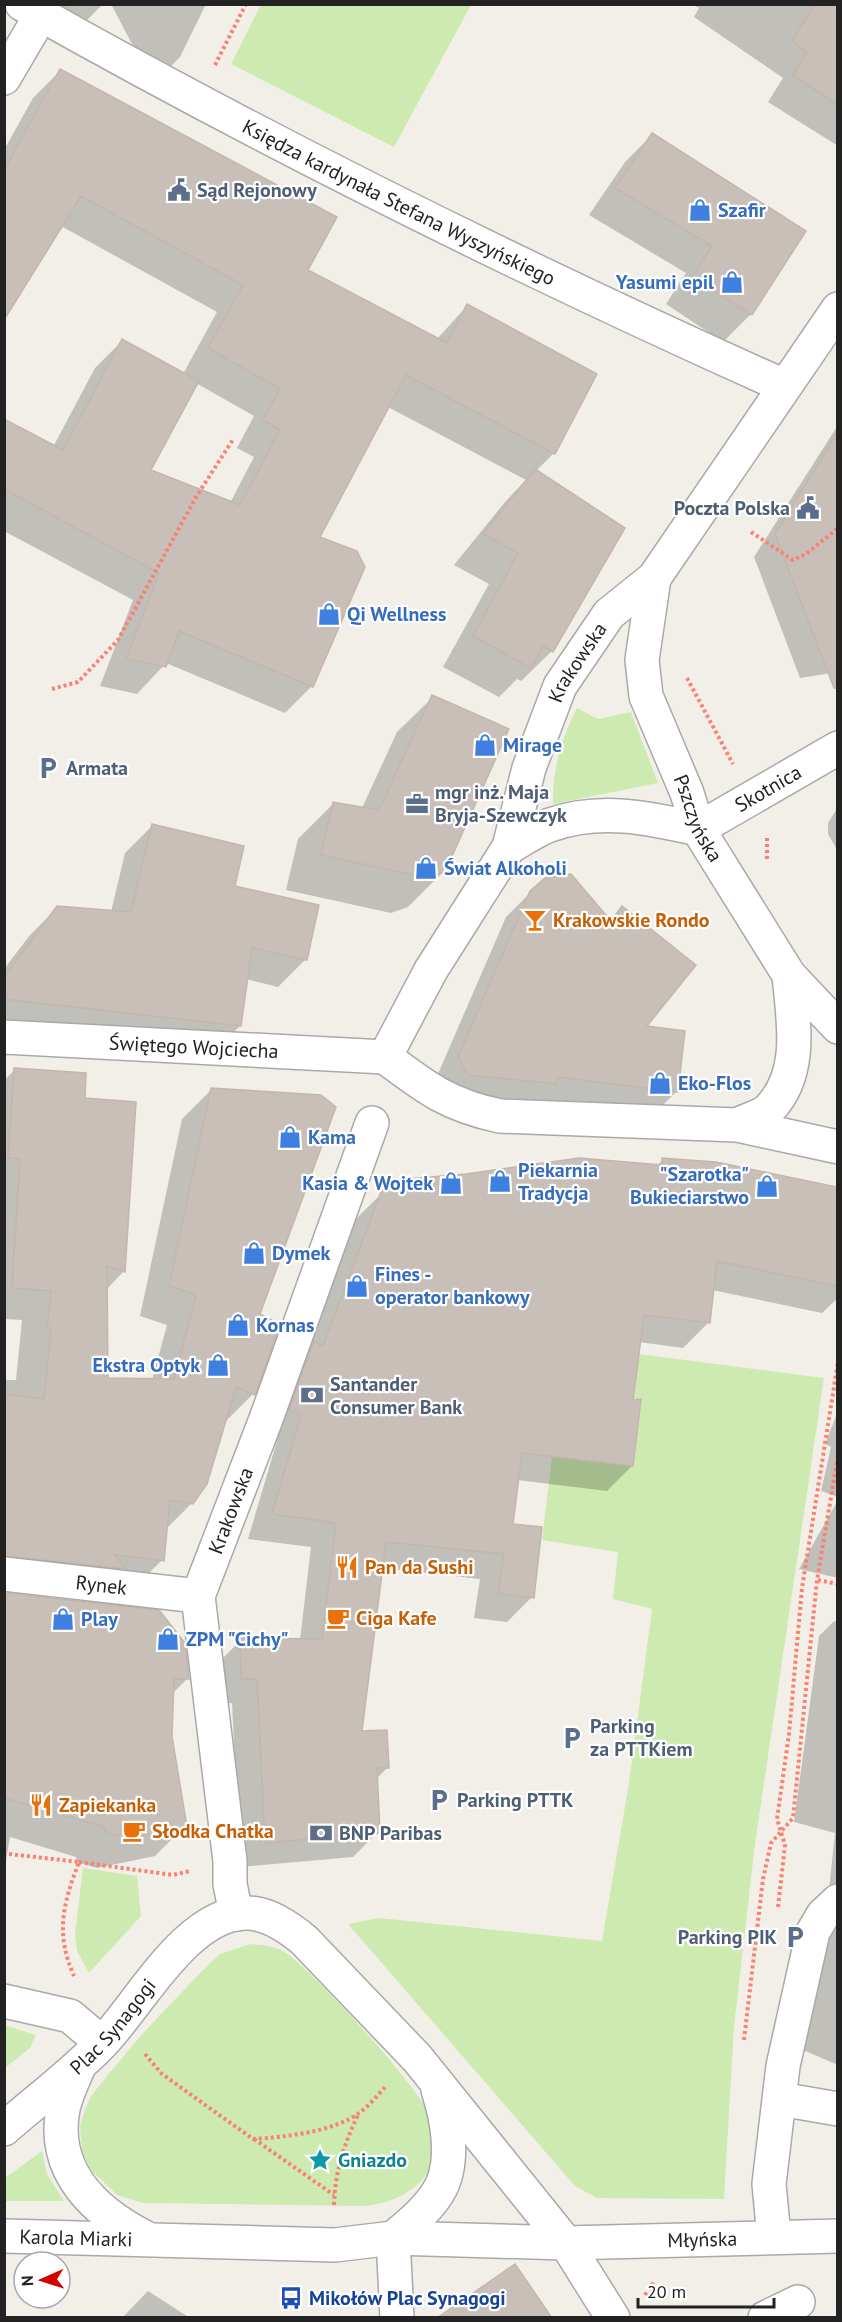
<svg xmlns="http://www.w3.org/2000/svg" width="842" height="2322" font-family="'PT Sans',sans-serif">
  <rect width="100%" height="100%" fill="#f2efe9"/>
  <path fill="#cdebb0" d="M261,4h210v1l-77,142 -163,-83z
    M577,708l21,11 33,-7 27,71 -105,21c0,-38 7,-61 24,-96z
    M639,1354l185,24 -69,466 -21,183 -10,172 -127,-1 -22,-12 -227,-262 31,-6 223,23 27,-158 23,-174 -39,-10 5,-47 -76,-12 10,-83 81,9 8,-67 -8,1z
    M83,1868l54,8 4,40 -52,57 -12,-22 -2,-17z
    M251,1944c13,1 24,2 35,9 26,17 138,139 146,167 17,51 -24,84 -70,86l-219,-3 -26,-8 -27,-26 -8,-17 -1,-12 -1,-14 5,-16 6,-14 16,-20 37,-44 59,-62 17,-16z
    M4,2025l32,10 -6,13 -25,20z
    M42,2151l5,23 17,27h-59v-23z"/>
  <path fill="#0003" fill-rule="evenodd" d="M47,4h56l-20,20z
    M111,4h95l-26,53 -27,27z
    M692,4h146v142l-70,-44 15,-24 -89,-61 5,-9z
    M60,71l246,199 131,69 30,-33 128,68 -41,79 -18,18 16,180 -31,30 -4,-2 -18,18 -56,-30 46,-83 -35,-19 51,-63 21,-22 -138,-73 -70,130 -6,149 -27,27 -119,-50 -29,31 -37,-8 33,-86 -129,-69v-78l49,-6 42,-79 27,-27 61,33 34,-62 -156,-86 -57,91v-167l29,-52zM196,383l58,33 -17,32 17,9 -24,46 -81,-32z
    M652,135l152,97 -54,83 -27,27 -57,-38 20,-31 -97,-58 36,-53z
    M838,425v247l-38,6 -46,-121z
    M433,697l11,174 -36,36 -17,6 -105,-23 12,-51 36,-36 28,5 35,-76z
    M838,807v41h-2l-8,-14v-11z
    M152,826l81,61 73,72 -28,28 -32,-8 -6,47 -28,27 -208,-24v-60l26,-34 27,-27 54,4 14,-59z
    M531,892l78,29 13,-13 22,119 32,65 -25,25 -121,-9 -96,-25 72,-166z
    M15,1070l69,30 40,171 -18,19 1,90h45l15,-55 -27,-9 42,-197 30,-30 46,226 20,10 -25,69 -30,30 -31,79 -26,26 -4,31 -30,30 -128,-2v-208h12l6,-60 -18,-1v-239z
    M663,1160l52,4 123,25v109l-16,15 -110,-23 -4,33 -25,25 -44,-6 -8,59 1,65 -25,25 -90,-11 -6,45 21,72 -25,25 -33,-4 6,-39 -98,-11 -22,164 28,35 -12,12 2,53 -25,25 -113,10 -8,-164h-16v-38l25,-25h59l11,-93 -63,-8 29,-98 -12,-6 42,-85 49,-131 26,-26 274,-27z
    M838,1411v86l-17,-6 10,-44 -6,-3z
    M838,1500v78l-39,-9z
    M4,1594l184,84 -16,16 -1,42 14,90 -30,30 -58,12 -20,-6 -1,-5 -66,-20 -6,36z
    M834,1621l4,1v283l-10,-6 7,-66 -41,-11 25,-186z
    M838,1927v138l-42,-18 24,-70 4,-34z
    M148,2291l42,27h-68z"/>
  <path fill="#c7bfb8" stroke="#c4b6ab" stroke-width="1.5" d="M815,4h22v100l-44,-29 14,-23 -15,-11z
    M60,69l277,148 -29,53 139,73 20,-39 130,70 -42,80 -149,-79 -86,162 37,14 8,16 -52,120 -134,-56 -13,36 -40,-8 33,-86 -155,-84v-70l59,31 59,-111 77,42 -48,89 89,35 40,-75 -17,-10 17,-31 -72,-41 35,-63 -162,-89 -77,124v-150z
    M652,133l154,98 -54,84 -60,-38 20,-31 -97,-58z
    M837,433v255h-3l-59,-154z
    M535,469l90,59 -72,124 -10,-6 -12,22 -58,-32 45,-83 -35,-19z
    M432,695l77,34 -64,143 -18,6 -106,-23 12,-53 46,8z
    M152,824l92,22 -9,40 84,19 -12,55 -55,-12 -11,78 -237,-27v-22l53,-71 74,6z
    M571,874l40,47 11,-15 74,59 -49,61 38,5 -7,61 -120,-15 -2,7 -88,-9 -10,-18 72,-166 15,-13z
    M14,1068l72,5 -1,25 51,4 -11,170 -18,-6 1,112 66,1 22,-84 -27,-9 42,-198 110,7 15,12 -76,207 20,10 -25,71 -19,-8 -29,97 -14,20 -23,-4 -6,61 -49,-6 11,14 -122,-13v-162l40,5 7,-71h-4l4,-37 -39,-3 8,-129 -12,-1z
    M579,1158l83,7v-7l54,4 121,25v99l-120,-25 -7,62 -66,-8 -11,85 8,-1 -8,67 -111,-13 -9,71 29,3 -8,71 -36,-5 6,-39 -118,-12 -24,189 25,-1 2,38h-12l3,65 -115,10 -8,-164h-16l-1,-41 82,1 14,-116 -64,-9 29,-99 -12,-5 25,-69 9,5 58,-154 14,-12 71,-6z
    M4,1593l155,17 26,33 4,36h-15l-2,57 15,91 -59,12 -22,-7 -1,-5 -101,-29z
    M515,2264l37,54h-115z"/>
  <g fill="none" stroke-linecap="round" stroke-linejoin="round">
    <g stroke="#a9a9a9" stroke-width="36">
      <g id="minor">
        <path id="s1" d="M22,4c248,140 503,266 762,382"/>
        <path d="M4,78l37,-63"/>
        <path id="s2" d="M654,578l-12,82 4,36 41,97 11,36 91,146 49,52"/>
        <path id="s3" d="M698,829l140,-81"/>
        <path d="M509,847c13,-7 27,-17 41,-22 50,-18 99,-7 148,4"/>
        <path id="s4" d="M4,1037l381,20"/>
        <path id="s5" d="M385,1057l46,-87 78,-123 20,-79 31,-82 49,-72 45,-36 184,-269"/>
        <path d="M385,1057c41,31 63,48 115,59l237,9 101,22"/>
        <path d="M737,1125c9,-5 26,-9 33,-17 34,-36 23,-88 19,-133"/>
        <path id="s6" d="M4,1574l194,22"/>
        <path id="s7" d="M236,1914l-6,-30v-23l-32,-265 68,-177 106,-296"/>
        <path d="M4,2001l66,15 32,27"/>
        <path d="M79,2066c-5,13 -13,28 -16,43 -12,63 32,103 83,129"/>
        <path d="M780,2099l58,10"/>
        <path id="s8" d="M4,2129c33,-29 70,-56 100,-88 36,-38 84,-129 143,-128 21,0 41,14 57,27l113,118 149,185 47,75"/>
        <path id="s9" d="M4,2236l331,9 58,-7 173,5 272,-7"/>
        <path d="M774,2237l-5,-53 14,-118 30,-134 10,-17 15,-14"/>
        <path d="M393,2238c17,-14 38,-31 48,-51 14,-28 6,-69 -3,-97"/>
        <path d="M393,2238l4,80"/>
        <path d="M765,2318l33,-16"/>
      </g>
    </g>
    <path stroke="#fa8072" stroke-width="4" stroke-dasharray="3 3" stroke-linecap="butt" d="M215,65l31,-61
      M751,532l42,28 13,-6 32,-26
      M687,678l46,86
      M52,689l26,-7 40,-42 78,-143 38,-59
      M767,838v22
      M818,1580l20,4
      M9,1854l70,8c-16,42 -24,71 -5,114
      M79,1862l94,13 17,-4
      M778,1907l7,-62 -8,-26 12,-85 13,-146 36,-226
      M744,2040l19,-161 8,-36 22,-25 24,-238 21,-124
      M145,2054l17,20 91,65c32,-2 80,-7 106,-26 10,-7 19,-18 27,-27
      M254,2139l80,56
      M334,2205c1,-33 10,-61 24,-90
      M645,2295l9,-13"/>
    <use href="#minor" stroke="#fff" stroke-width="33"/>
  </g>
  <defs>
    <g id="civic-bare" transform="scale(1.8)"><path d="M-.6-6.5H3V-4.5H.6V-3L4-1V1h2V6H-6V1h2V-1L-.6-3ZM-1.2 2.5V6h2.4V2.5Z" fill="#5c6f8a" stroke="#fff" stroke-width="2.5" paint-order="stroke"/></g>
    <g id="shop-bare" transform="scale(1.8)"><path d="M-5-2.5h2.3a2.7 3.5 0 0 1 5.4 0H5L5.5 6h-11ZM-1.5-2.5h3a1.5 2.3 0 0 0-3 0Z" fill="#3f7fe0" stroke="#fff" stroke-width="2.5" paint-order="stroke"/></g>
    <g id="parking-bare" transform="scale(1.8)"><path d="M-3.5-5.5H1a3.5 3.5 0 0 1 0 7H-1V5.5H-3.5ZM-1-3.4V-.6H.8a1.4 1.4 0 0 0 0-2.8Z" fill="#5c6f8a" stroke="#fff" stroke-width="2.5" paint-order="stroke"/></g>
    <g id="office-bare" transform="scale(1.8)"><path d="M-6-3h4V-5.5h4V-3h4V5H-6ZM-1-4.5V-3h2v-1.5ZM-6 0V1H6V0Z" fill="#5c6f8a" stroke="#fff" stroke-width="2.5" paint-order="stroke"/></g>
    <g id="bar-bare" transform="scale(1.8)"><path d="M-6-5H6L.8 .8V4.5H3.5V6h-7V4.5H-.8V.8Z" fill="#e8710a" stroke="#fff" stroke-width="2.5" paint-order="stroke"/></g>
    <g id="bank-bare" transform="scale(1.8)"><path d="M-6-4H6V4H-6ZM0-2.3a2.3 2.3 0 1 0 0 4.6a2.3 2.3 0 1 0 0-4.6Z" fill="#5c6f8a" stroke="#fff" stroke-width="2.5" paint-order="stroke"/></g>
    <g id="restaurant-bare" transform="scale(1.8)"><path d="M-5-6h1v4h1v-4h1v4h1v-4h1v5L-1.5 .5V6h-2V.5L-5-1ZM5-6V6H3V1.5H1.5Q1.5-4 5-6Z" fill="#e8710a" stroke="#fff" stroke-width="2.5" paint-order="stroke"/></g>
    <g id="cafe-bare" transform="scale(1.8)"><path d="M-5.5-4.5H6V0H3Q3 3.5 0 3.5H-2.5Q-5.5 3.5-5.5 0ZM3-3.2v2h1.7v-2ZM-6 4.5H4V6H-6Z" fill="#e8710a" stroke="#fff" stroke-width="2.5" paint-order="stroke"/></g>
    <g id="sight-bare" transform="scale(1.8)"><path d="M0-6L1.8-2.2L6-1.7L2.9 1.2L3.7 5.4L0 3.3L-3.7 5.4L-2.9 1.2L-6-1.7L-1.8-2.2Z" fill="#0f9aa8" stroke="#fff" stroke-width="2.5" paint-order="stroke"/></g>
    <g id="bus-bare" transform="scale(1.8)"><path d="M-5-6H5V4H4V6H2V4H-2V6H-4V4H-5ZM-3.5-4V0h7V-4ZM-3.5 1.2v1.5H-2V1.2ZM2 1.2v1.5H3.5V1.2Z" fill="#1a4fb4" stroke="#fff" stroke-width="2.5" paint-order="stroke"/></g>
  </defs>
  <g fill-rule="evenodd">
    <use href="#civic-bare" x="179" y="190"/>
    <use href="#shop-bare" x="700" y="210"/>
    <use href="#shop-bare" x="732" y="282"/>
    <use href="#civic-bare" x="808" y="508"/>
    <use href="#shop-bare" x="329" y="614"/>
    <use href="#shop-bare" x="485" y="745"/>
    <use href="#parking-bare" x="48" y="768"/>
    <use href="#office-bare" x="417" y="804"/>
    <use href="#shop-bare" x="426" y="868"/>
    <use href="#bar-bare" x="535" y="920"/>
    <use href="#shop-bare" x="660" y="1083"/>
    <use href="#shop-bare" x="290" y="1137"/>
    <use href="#shop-bare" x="500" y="1181"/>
    <use href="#shop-bare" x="451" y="1183"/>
    <use href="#shop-bare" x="767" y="1186"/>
    <use href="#shop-bare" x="254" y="1253"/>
    <use href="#shop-bare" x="357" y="1286"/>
    <use href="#shop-bare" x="238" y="1325"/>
    <use href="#shop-bare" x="218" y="1365"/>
    <use href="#bank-bare" x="312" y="1395"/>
    <use href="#restaurant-bare" x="347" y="1567"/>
    <use href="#cafe-bare" x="338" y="1618"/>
    <use href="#shop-bare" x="63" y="1619"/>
    <use href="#shop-bare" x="168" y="1639"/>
    <use href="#parking-bare" x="572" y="1738"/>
    <use href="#parking-bare" x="439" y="1800"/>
    <use href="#restaurant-bare" x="41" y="1805"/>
    <use href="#cafe-bare" x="134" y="1831"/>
    <use href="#bank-bare" x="321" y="1833"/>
    <use href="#parking-bare" x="795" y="1937"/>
    <use href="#sight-bare" x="320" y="2160"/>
    <use href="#bus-bare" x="291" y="2298"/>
  </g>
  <g text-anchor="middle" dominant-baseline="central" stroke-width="4.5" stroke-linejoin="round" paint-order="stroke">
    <g font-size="20" font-weight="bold" fill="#4e5e75" stroke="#fff" text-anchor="start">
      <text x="197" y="190">Sąd Rejonowy</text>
      <text x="790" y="508" text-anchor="end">Poczta Polska</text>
      <text x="66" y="768">Armata</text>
      <text x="435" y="792">mgr inż. Maja<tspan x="435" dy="23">Bryja-Szewczyk</tspan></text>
      <text x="330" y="1384">Santander<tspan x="330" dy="23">Consumer Bank</tspan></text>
      <text x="590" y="1726">Parking<tspan x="590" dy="23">za PTTKiem</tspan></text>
      <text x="457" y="1800">Parking PTTK</text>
      <text x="339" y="1833">BNP Paribas</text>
      <text x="777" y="1937" text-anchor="end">Parking PIK</text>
    </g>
    <g font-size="20" fill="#222" stroke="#fff">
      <text stroke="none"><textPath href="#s1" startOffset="426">Księdza kardynała Stefana Wyszyńskiego</textPath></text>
      <text stroke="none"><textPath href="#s5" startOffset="442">Krakowska</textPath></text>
      <text stroke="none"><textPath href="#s3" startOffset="81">Skotnica</textPath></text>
      <text stroke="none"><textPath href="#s2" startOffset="252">Pszczyńska</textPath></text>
      <text stroke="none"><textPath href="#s4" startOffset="190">Świętego Wojciecha</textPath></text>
      <text stroke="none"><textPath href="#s7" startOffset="412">Krakowska</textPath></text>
      <text stroke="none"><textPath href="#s6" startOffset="98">Rynek</textPath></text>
      <text stroke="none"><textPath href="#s8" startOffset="150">Plac Synagogi</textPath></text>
      <text stroke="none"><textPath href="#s9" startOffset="72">Karola Miarki</textPath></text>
      <text stroke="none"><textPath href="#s9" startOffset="699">Młyńska</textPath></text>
    </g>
    <g font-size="20" font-weight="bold" fill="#366cbe" stroke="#fff" text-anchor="start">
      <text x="718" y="210">Szafir</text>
      <text x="714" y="282" text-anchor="end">Yasumi epil</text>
      <text x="347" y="614">Qi Wellness</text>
      <text x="503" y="745">Mirage</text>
      <text x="444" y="868">Świat Alkoholi</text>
      <text x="678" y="1083">Eko-Flos</text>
      <text x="308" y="1137">Kama</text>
      <text x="518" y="1170">Piekarnia<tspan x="518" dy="23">Tradycja</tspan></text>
      <text x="749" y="1174" text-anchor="end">"Szarotka"<tspan x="749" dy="23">Bukieciarstwo</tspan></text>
      <text x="433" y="1183" text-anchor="end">Kasia &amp; Wojtek</text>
      <text x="272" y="1253">Dymek</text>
      <text x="375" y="1274">Fines -<tspan x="375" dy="23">operator bankowy</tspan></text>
      <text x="256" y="1325">Kornas</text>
      <text x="200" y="1365" text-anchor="end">Ekstra Optyk</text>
      <text x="81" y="1619">Play</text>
      <text x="186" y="1639">ZPM "Cichy"</text>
    </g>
    <g font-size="20" font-weight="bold" fill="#c56008" stroke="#fff" text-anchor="start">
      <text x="553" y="920">Krakowskie Rondo</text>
      <text x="365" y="1567">Pan da Sushi</text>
      <text x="356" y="1618">Ciga Kafe</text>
      <text x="59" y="1805">Zapiekanka</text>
      <text x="152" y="1831">Słodka Chatka</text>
    </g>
    <g font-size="20" font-weight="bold" fill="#0d838f" stroke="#fff" text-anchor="start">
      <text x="338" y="2160">Gniazdo</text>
    </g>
    <g font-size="20" font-weight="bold" fill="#164399" stroke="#fff" text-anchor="start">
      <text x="309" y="2298">Mikołów Plac Synagogi</text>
    </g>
  </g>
  <rect width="842" height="2322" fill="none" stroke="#222222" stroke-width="12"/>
  <g transform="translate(42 2280) rotate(267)"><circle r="28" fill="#ffffff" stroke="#a7a7a7" stroke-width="1.5"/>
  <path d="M0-4.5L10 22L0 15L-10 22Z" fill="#d40000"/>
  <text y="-9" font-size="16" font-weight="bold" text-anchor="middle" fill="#222222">N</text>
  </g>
  <path d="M638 2298v9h136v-9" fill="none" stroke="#222222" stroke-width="3"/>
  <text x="647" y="2298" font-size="18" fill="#222222" stroke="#ffffff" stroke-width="4.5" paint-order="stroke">20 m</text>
</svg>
